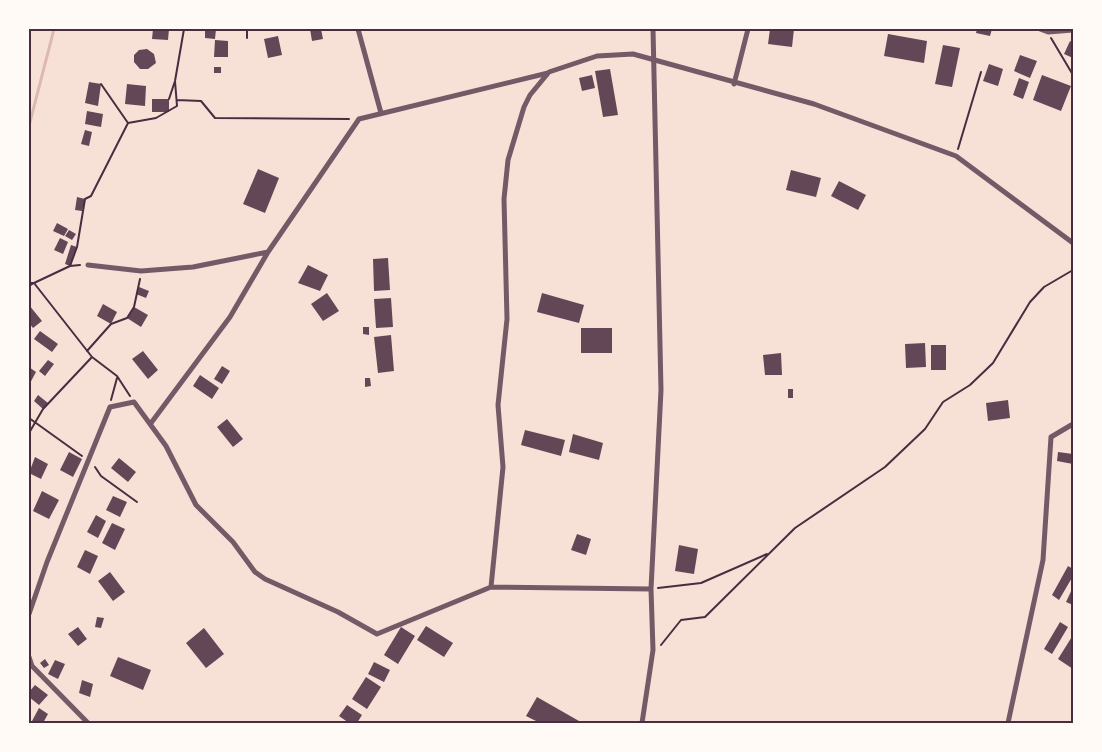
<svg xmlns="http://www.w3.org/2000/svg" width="1102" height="752" font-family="'Work Sans',sans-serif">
  <rect width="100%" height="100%" fill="#f7e1d7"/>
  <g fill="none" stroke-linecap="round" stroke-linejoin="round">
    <path stroke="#dcb8b0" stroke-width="3" d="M29,126l25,-97"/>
  </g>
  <path fill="#644757" d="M153,29h16l-1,11 -16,-1z
    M205,29h11l-1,10 -10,-1z
    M310,29h11l2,10 -11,2z
    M770,29h24l-2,18 -24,-3z
    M977,29h15l-2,7 -14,-3z
    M888,34l39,7 -3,22 -40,-7z
    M278,36l4,19 -14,3 -4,-19z
    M215,40l13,1v16h-14z
    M1070,41l3,2v15l-9,-4z
    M943,45l17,3 -8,39 -17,-3z
    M147,49l7,5 2,9 -8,6h-8l-6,-7v-7l5,-5z
    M1020,55l17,6 -7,17 -16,-7z
    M989,64l14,5 -5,17 -15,-5z
    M214,67h7v6h-7z
    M610,69l8,46 -15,2 -8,-46z
    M592,75l3,13 -13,3 -3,-13z
    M1042,75l29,11 -10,25 -28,-11z
    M1019,78l10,4 -6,17 -10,-4z
    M89,82l12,2 -3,22 -13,-3z
    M127,84l19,2 -1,20 -20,-2z
    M152,99h17v13h-17z
    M87,111l16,3 -2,13 -16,-3z
    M85,130l7,2 -3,14 -8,-2z
    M258,169l21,9 -14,35 -22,-9z
    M791,170l30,8 -5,19 -30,-7z
    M839,181l27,14 -8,15 -27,-14z
    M77,197l8,2 -3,12 -7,-1z
    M57,223l11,6 -4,7 -11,-5z
    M69,230l7,4 -4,6 -7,-4z
    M60,238l8,4 -5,12 -9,-4z
    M71,245l6,2 -7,19 -5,-2z
    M388,258l2,32 -16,1 -1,-32z
    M308,265l20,10 -8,16 -22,-8z
    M139,287l10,4 -3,7 -10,-4z
    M327,293l12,18 -16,10 -12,-17z
    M542,293l42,12 -5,18 -42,-11z
    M391,298l2,29 -17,1 -2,-29z
    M103,304l14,8 -6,12 -14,-8z
    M29,305l13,16 -9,7 -4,-5z
    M134,307l14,8 -7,12 -14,-9z
    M363,327h6v8l-6,-1z
    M581,328h31v25h-31z
    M40,331l18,13 -6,8 -18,-13z
    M391,335l3,36 -16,2 -4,-36z
    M925,343l1,24 -20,1 -1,-24z
    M931,345h15v25h-15z
    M143,351l15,19 -10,9 -16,-20z
    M781,353l1,22h-17l-2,-20z
    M48,360l6,4 -9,12 -6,-5z
    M222,366l8,5 -8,13 -8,-5z
    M29,367l7,5 -7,13z
    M200,375l19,13 -7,11 -19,-13z
    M365,378h5l1,8 -6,1z
    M788,389h5v9h-5z
    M38,395l10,8 -5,6 -9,-8z
    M1008,400l2,18 -22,3 -2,-18z
    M227,419l16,20 -10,8 -16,-20z
    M525,430l40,10 -4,16 -40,-11z
    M573,434l30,9 -4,17 -30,-8z
    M69,452l13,7 -9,18 -13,-7z
    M1058,452l15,2v10l-16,-3z
    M35,457l13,7 -7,15 -12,-6z
    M119,458l17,14 -8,10 -17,-14z
    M42,491l17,9 -10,19 -16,-8z
    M113,496l14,6 -7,15 -14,-7z
    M96,515l10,6 -8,17 -11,-6z
    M112,523l13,6 -10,21 -13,-7z
    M577,534l14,5 -5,16 -15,-5z
    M679,545l19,4 -4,25 -19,-3z
    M85,550l13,6 -8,18 -13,-7z
    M1068,566l5,3v7l-14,24 -7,-5z
    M110,572l15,20 -12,9 -15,-20z
    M1073,587v18l-7,-3z
    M97,617l7,1 -3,10 -6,-1z
    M1060,622l8,5 -16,27 -8,-5z
    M426,626l27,17 -9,14 -27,-17z
    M78,627l9,12 -9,7 -10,-12z
    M401,627l14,9 -17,28 -14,-9z
    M204,628l20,26 -18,14 -20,-25z
    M1073,635v34l-15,-10z
    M118,657l33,13 -8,20 -33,-14z
    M45,659l4,6 -5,3 -4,-5z
    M55,660l10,4 -7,15 -10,-5z
    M374,662l16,8 -6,12 -16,-8z
    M366,677l15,10 -14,22 -15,-10z
    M82,680l11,4 -3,13 -11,-4z
    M35,685l13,10 -9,10 -10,-8v-5z
    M537,697l42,24 -1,2h-38l-14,-7z
    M347,705l15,10 -5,8h-8l-10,-7z
    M39,708l9,6 -5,9h-8l-3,-2z"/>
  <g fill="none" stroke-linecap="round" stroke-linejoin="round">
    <path stroke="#4a2c40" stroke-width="2" d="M247,29v9
      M1051,38l22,37
      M101,84l27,39
      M169,99l6,-18 9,-52
      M177,100l24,1 14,17 134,1
      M958,149l23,-77
      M80,265l-10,1 7,-19 8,-48 6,-3 37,-73 28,-5 21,-12 -2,-25
      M29,283h5l36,-17
      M29,286l5,-3 58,74
      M87,351l24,-27 16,-6 7,-11 6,-28
      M111,400l6,-22
      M29,418l53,38
      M29,433l14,-24 49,-52 25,19 13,20
      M95,467l6,9 36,26
      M658,588l43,-5 66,-29
      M661,645l20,-25 24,-3 90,-89 90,-61 40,-38 18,-27 27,-17 23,-22 37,-61 14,-15 29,-17"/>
    <path stroke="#755966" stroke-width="5" d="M358,29l23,84
      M1040,29l8,3 25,-2
      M734,84l14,-55
      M88,265l53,6 52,-4 75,-15
      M151,423l79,-106 38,-65 91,-133 189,-46
      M491,587l12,-120 -5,-62 9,-86 -3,-120 4,-39 16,-53 6,-12 19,-23 48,-16 36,-2 181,50 142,52 117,87
      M29,614l18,-52 63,-155 24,-5 32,44 30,59 37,37 22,30 10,7 73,33 39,22 114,-47 160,2
      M29,657l3,9 56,57
      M642,723l11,-73 -2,-61 10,-199 -8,-361
      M1008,723l35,-163 8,-123 22,-13"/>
  </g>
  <rect width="1102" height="752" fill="none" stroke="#fffaf5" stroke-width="60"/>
  <rect x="30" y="30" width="1042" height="692" fill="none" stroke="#4a2c40" stroke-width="2"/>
</svg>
